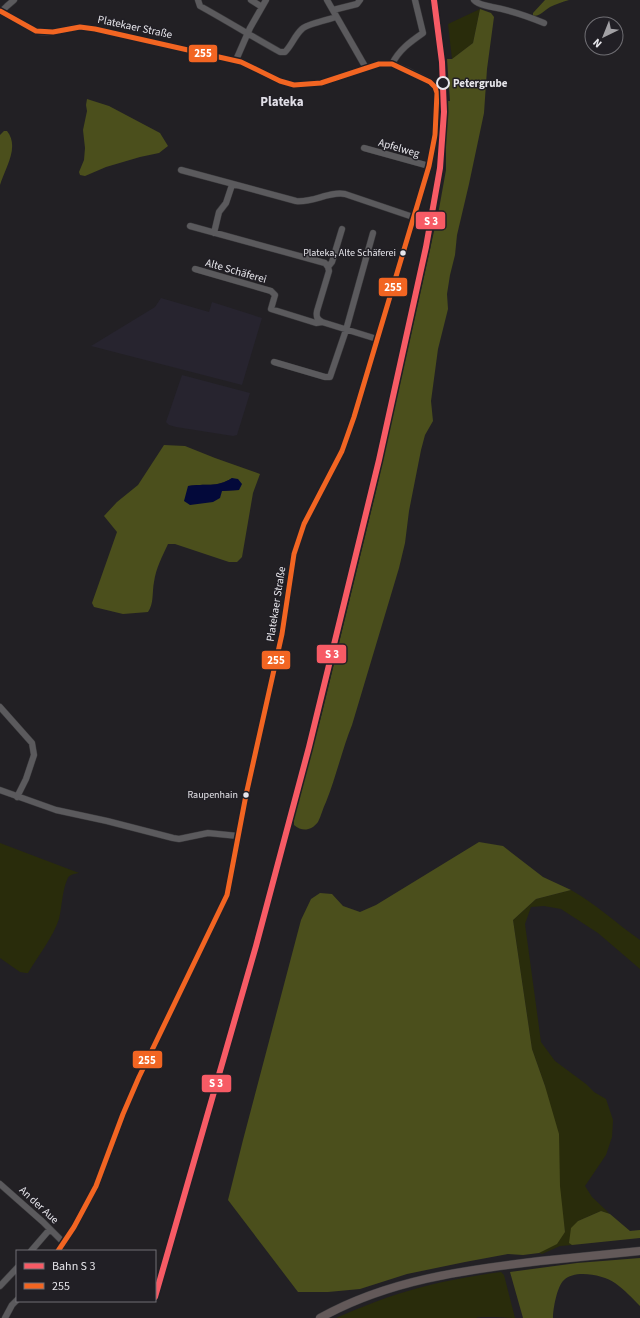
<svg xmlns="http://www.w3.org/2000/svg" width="640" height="1318" font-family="'Source Sans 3',sans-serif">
  <rect width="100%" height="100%" fill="#222024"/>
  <path fill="#27242f" d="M161,298l48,14 3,-10 50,16 -20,67 -151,-39 64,-39z
    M182,375l68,18 -13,42 -4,1 -57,-9 -7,-2 -3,-3z"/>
  <path fill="#292c0b" d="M480,9l-7,34 -21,16 -4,-35z
    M0,843l79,30c-5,1 -10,1 -12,7 -5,12 -5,26 -8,39 -6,18 -21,37 -31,54h-2l-6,-1 -20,-14z
    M571,890c25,14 46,34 69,50v29l-42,-36 -37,-24 -17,-3 -13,1 -6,17 16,118 14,19 31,23 8,8 12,7 7,21 -1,17 -6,18 -21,31 7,11 18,17 -9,-3 -23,10 -9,22 3,2 -12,1 -18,8 -3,-1 26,-21 -20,-146 -13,-37 -19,-129 23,-21z
    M501,1272l3,3 11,43c-8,0 -35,-2 -39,0h-140c23,-10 47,-20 72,-27 30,-9 62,-15 93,-19z"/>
  <path fill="#4b4f1c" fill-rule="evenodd" d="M545,0h24c-7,2 -13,4 -19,7 -6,4 -10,9 -17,9v-3z
    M480,9l11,4 3,4 -7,52 -3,44 -15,71 -12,51 -2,20 -5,20 -3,19 1,15 -10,40 -7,52 2,20 -8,14 -4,15 -12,61 -4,32 -6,25 -47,157c-10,25 -16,52 -26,77 -3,6 -5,14 -8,20 -7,9 -16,10 -24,3v-7l28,-105 54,-222 63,-282 7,-39v-69h4l-3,-42h5l21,-16z
    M87,99l22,7 51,27 8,13 -9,7 -19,4 -34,10 -21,9 -5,-1 -1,-3 5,-12 1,-12 -2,-18 4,-19 -1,-6z
    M4,131h3c13,16 -2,37 -7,54v-50z
    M164,445l21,1 30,12 45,16 -7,19 -11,64 -5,5h-8l-54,-18h-7c-6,13 -12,24 -14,38 -2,10 0,22 -6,30l-25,2 -29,-7 -2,-4 25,-71 -13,-16 13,-14 21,-17zM232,478l7,12 -17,1 -33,-5c16,-3 28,2 43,-8z
    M479,842l24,4 40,31 28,13 -35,9 -23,21 19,129 13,37 14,48 1,52 5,46 -8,12 -18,9 -16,2 -15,-1 -43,8 -58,12 -47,15 -32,3h-30l-70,-92 15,-60 58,-220 10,-21 9,-6 12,1 11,12 17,6 16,-7z
    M601,1211l9,3 20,17 10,-1v8l-68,7 -3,-2 2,-15 7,-7z
    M640,1258v48c-8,-8 -15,-16 -25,-23 -11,-8 -40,-14 -51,-3 -7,6 -11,29 -11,38h-30l-13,-46 67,-9z"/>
  <path fill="#03093a" d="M232,478l6,1 4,5 -3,6 -17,1 -2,7 -7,4 -23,3 -6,-4 4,-15c17,-3 29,2 44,-8z"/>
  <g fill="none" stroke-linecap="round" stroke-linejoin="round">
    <g stroke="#3b3a3d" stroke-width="7">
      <path id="minor" d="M198,0l2,6c27,15 53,31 80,46h5c7,-7 10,-17 17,-23 5,-5 26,-9 34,-12
        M251,0l11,7
        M327,0l39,68
        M474,0c4,5 11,5 18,7 17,3 35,9 52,16
        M333,10l24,-6 3,-4
        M0,11l36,20c15,4 29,-3 44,-4 5,0 10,1 15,2l146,33 39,19 14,4 27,-2 58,-19h13l14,6 24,12 5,5 2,6 -2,42 -6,31 -75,251 -12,34 -38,73 -10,30 -12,80 -36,161 -13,70 -6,30 -88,182 -16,37 -27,72 -22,41 -16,24
        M2,11l5,-5 7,-6
        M236,60l14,-32 16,-28
        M392,64c7,-14 18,-22 31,-31l-8,-33
        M364,148l65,18
        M181,170l115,31c17,2 33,-10 49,-7l68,23
        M190,226l135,37 3,4 1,4 -12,40c-1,6 0,8 5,11l55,17
        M214,233l5,-21 7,-9 6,-18
        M328,267l4,-5 10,-33
        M195,269l76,22 4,4 -4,14 45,14 6,-1
        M274,362l51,15h5l16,-47 27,-97
        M0,707l32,36 2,12 -8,24 -9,18
        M0,790l56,20 51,11 66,17 6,1 29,-6 30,3
        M0,1184l43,38 21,21
        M31,1251l19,-22
        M0,1286l17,-18
        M5,1318l7,-13 5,-5"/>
    </g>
    <g stroke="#3b3a3d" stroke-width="9">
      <path id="major" d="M320,1318c68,-38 144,-48 220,-57 33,-3 67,-7 100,-10"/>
    </g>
    <use href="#minor" stroke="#5b5a5d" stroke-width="6"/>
    <use href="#major" stroke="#635959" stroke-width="8"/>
    <g stroke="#211f25" stroke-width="8">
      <path id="bus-1" d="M0,11l36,20 17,1 27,-5 15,2 146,33 39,19 14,4 27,-2 58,-19h13l38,18 5,5 2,6 -2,42 -6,31 -75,251 -12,34 -38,73 -10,30 -12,80 -36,161 -19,100 -88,182 -16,37 -27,72 -22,41 -16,24"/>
    </g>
    <use href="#bus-1" stroke="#f26522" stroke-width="5"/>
    <g stroke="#211f25" stroke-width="9">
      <path id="rail-1" d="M155,1297l101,-351 53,-199 70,-287 47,-213 14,-79 4,-56 -2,-50 -8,-62"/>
    </g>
    <use href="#rail-1" stroke="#f75b65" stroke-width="6"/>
  </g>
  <circle fill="#211f25" stroke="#e7e6eb" stroke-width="2" cx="443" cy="83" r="6"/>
  <g fill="#e7e6eb" stroke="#211f25" stroke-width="1.5">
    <circle cx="403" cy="253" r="3.5"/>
    <circle cx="246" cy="795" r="3.5"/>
  </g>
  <g text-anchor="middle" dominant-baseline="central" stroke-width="3" stroke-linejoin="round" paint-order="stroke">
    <g font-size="10" fill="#e7e6eb" stroke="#211f25" text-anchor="end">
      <text x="396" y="253">Plateka, Alte Schäferei</text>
      <text x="238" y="795">Raupenhain</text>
    </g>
    <g font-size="11" fill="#e7e6eb" stroke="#211f25">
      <text transform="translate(135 27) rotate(12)">Platekaer Straße</text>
      <text transform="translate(399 148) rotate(16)">Apfelweg</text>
      <text transform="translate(236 271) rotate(16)">Alte Schäferei</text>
      <text transform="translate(276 604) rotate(-81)">Platekaer Straße</text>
      <text transform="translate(39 1205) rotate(43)">An der Aue</text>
    </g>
    <g font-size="11" font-weight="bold" fill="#e7e6eb" stroke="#211f25" text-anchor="start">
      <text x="453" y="83">Petergrube</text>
    </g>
    <g font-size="13" font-weight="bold" fill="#e1dfe7" stroke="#211f25">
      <text x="282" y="102">Plateka</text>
    </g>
  </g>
  <g stroke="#211f25" stroke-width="1.5">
    <rect x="188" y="44" width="30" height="19" rx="4" fill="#f26522"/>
    <rect x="415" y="211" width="31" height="19" rx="4" fill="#f75b65"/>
    <rect x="378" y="277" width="30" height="20" rx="4" fill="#f26522"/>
    <rect x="316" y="644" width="31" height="20" rx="4" fill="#f75b65"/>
    <rect x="261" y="650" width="30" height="20" rx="4" fill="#f26522"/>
    <rect x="132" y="1050" width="31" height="19" rx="4" fill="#f26522"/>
    <rect x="201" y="1074" width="31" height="19" rx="4" fill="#f75b65"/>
  </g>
  <g font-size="11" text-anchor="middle" font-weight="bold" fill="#fff">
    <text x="203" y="57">255</text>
    <text x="431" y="225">S 3</text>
    <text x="393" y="291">255</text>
    <text x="332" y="658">S 3</text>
    <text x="276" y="664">255</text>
    <text x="147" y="1064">255</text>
    <text x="216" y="1087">S 3</text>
  </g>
  <rect x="16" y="1250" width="140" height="52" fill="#211f25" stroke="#706f74"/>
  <rect x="24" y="1263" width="20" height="6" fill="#f75b65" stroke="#706f74"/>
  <text x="52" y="1270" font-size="12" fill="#e7e6eb">Bahn S 3</text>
  <rect x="24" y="1283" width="20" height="6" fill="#f26522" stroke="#706f74"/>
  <text x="52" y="1290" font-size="12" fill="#e7e6eb">255</text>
  <g transform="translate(604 36) rotate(223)"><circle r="19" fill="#211f25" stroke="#706f74"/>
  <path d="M0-3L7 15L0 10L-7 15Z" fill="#a2a1a5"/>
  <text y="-6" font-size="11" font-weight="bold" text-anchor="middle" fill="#e7e6eb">N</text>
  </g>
</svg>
